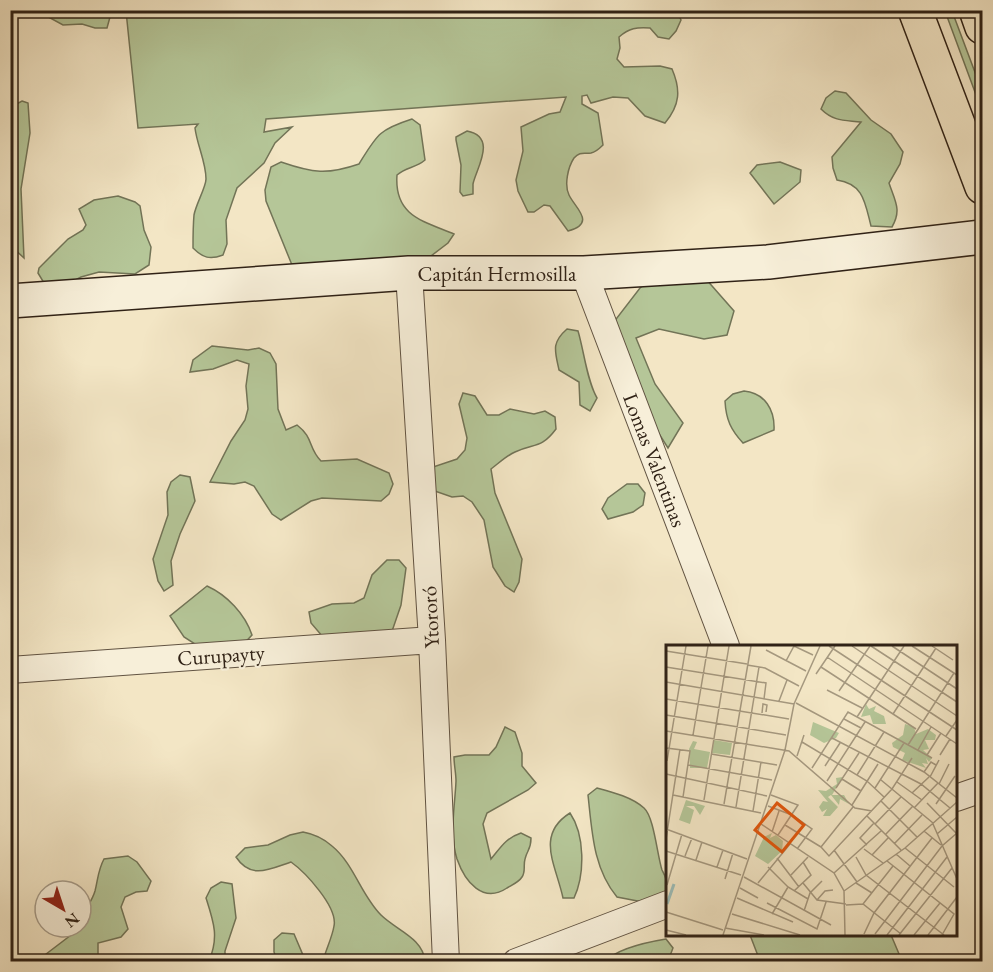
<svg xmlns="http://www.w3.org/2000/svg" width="993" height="972" font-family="'EB Garamond',serif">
  <rect width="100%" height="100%" fill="#f3e6c5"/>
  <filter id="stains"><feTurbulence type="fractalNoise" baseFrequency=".00333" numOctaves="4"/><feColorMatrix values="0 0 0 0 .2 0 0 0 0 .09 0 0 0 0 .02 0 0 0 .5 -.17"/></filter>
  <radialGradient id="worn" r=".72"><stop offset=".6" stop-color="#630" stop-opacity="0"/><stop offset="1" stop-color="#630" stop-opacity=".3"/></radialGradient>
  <path fill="#b5c698" stroke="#727457" stroke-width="1.5" d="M16,11h91l3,6 -3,11h-12l-13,-4 -19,1 -20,-11 -20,1z
    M126,11h551l4,9 -5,11 -7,8 -11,-2 -8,-9c-13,-1 -21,0 -31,9l1,11 -3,11 7,8 36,-1 12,3c9,21 8,36 -7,54l-20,-7 -17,-18 -15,-1 -22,6 -4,-8 -5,1v8l16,9 5,32c-3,3 -7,7 -12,8 -7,1 -11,-2 -17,5 -6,9 -10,27 -5,37 6,13 28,28 -1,36l-18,-25 -6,-1 -10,7h-6l-10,-21 -2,-11 7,-29 -2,-24 28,-13 11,-2 6,-15 -300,22 -2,13 28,-5 -17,16 -11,20 -27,25 -11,32 1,24 -4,11c-13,5 -20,3 -30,-7 0,-11 0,-22 1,-33 2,-11 12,-28 12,-36 0,-17 -9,-34 -11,-51l3,-4 -60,4z
    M945,11h7l30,80v20z
    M835,91l11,2 25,27 20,14 12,18 -3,12 -11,19c6,18 13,27 3,44l-21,-1c-6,-23 -7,-42 -34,-46l-4,-12 -1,-11 29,-35c-16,-2 -27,0 -40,-13l5,-11z
    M22,101l6,2 2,30 -9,56 3,69 -14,-13 1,-133v-5z
    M412,119l8,6 5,35c-9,8 -19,7 -28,15 -3,41 26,46 57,59l-6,9 -21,16 -135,6 -26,-64 -1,-11 6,-23 10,-5c32,11 46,13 78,2 18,-29 19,-34 53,-45z
    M467,131c31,6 9,38 6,53 0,2 0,9 0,10l-10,2 -3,-4 1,-27 -5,-25v-3z
    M780,162l21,8 -1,12 -26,22 -24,-31 7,-8z
    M118,196l17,6 5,4 4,24 7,17 -2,18 -14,9 -36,-2 -18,5 -17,9 -17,2 -9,-15 1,-5 29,-29 15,-9 3,-5 -7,-16 15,-9z
    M660,273l45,5 29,33 -7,24 -23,4 -45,-10 -23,9 19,46 28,39 -15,25 -12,-19 -43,-106 27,-35z
    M567,329l11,2c6,20 9,50 19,67l-7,13 -10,-6 -1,-23 -20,-12c-4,-19 -8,-27 8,-41z
    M212,346l36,4 11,-2 11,5 6,11 2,45 8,21 11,-5c17,13 11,23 24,36l36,-2 32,14 4,11 -4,10 -8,7 -59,-3 -11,3 -30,19 -9,-6 -18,-28 -9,-4 -11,2 -24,-2 21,-41 14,-21 3,-11 -2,-23 3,-22 -12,-4 -24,9 -23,3 3,-12z
    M744,391c21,2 31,19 30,39l-31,13c-12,-13 -17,-23 -18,-42l8,-7z
    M463,393l12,3 12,19h12l11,-6 24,5 11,-3 10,6 1,12c-15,20 -21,14 -41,23 -9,4 -16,11 -24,17l4,24 27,66 -3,23 -5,10 -9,-6 -12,-19 -9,-47 -12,-18 -9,-6 -11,1 -23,-8 4,-22 24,-8 8,-9 2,-12 -8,-34z
    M180,475l10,2 5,24 -15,33 -9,27 2,24 -9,6 -6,-10 -5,-22 15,-44 -1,-23 4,-10z
    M627,484h11l7,9 -2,12 -10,7 -25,7 -6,-10 6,-11z
    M387,560h12l7,8 -5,37 -12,35 -48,18 -30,-35 -2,-11 23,-8 22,-1 10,-5 8,-23z
    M207,586c20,9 38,28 45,49l-16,17 -24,3 -28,-18 -14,-21z
    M505,727l10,5 7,21v13l14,17 -8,7 -41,23 -4,11 8,35c10,-12 15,-21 30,-26l10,5c0,12 -4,12 -6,21 -2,7 1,12 -3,18 -3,5 -10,8 -15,11 -24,16 -42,-6 -50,-29 -8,-25 -2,-53 -1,-78 0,-8 -2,-16 -2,-24l11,-2h24l7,-8z
    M597,788c15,4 35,9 47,20 10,9 13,46 18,62 3,6 8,15 5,22 -3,5 -9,9 -14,12l-36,-7c-24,-29 -25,-66 -29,-102z
    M570,813c15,22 15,61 4,85h-11c-7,-33 -28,-63 7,-85z
    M303,832c11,2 20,6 29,14 22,18 29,49 49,69 15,15 42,23 44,46h-102c3,-12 9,-23 11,-35 4,-19 -29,-54 -43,-64 -21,7 -40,18 -55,-5l9,-9 23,-3 22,-10z
    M128,856l9,6 14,19 -4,10 -11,1 -11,5 -4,10 7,22 -7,8 -23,6v12l-5,6h-56l34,-26 6,-8h4c0,-16 10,-22 14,-36 3,-12 3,-21 9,-32z
    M221,882l11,2 4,34 -11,33v10h-16c10,-24 5,-38 -3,-63l5,-10z
    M282,933l12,1 9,21 5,6h-31l-3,-9v-12z
    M750,935h141l11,26h-142z
    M666,939l7,9 -5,13h-62c12,-13 42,-19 60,-22z"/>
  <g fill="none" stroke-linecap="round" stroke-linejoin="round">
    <g stroke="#615342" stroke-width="28">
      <path id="street" d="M409,273l23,367 14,322
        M584,273l142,373
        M10,670l422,-30
        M956,798l26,-9
        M516,962l152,-58"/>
    </g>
    <g stroke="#302216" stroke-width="36">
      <path id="secondary" d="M10,301l399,-28h175l184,-11 214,-25"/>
    </g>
    <g stroke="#302216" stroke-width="36">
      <path id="highway" d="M915,10l67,177
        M976,10l6,17"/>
    </g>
    <use href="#street" stroke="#f7efd9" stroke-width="26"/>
    <use href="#secondary" stroke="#f7efd9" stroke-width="33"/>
    <use href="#highway" stroke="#f3e6c5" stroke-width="33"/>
  </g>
  <g text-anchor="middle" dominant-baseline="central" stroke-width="4.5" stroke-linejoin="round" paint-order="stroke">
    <g font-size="21" fill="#302216" stroke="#f7efd9">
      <text x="497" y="273">Capitán Hermosilla</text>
      <text transform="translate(655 460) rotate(69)">Lomas Valentinas</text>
      <text transform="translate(430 617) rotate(-93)">Ytororó</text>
      <text transform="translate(221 655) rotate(-4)">Curupayty</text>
    </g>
  </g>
  <g transform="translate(666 645)">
    <rect width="291" height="291" fill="#f3e6c5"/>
    <path d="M200,59l3,5 7,-3 -2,5 10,5 2,8h-13l-3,-9 -9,2zM147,77l26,11 -3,5 -12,5 -14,-8zM239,79l9,3 2,7 12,-5 8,6 -1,5h-10l4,9 -6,1 9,8 -3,4 -3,-4 2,6 -6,-1 4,5 -24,-8 3,-7 -12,-6 -1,-4 11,-8zM48,95l18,3 -2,12 -18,-2zM27,96l4,1 -3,7 16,3 -3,16h-17l-1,-19zM177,132l-11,18h12l5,9 -9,-5 -1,6 -8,-10 -3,2 10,10 -8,9h-7l4,-7 -5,3 -3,-5 4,-6 5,1 -10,-12 8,1 11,-7 -1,-6zM20,155l19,6 -5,9 -6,-9h-8l8,4 -4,14 -11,-4zM106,188l-2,5 6,-3 7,6 -1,10 -14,13 -13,-8 9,-19z" fill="#b5c698"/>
    <path fill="none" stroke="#9cbeba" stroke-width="3" d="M1,259l7,-20"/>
    <path fill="none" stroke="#a5987f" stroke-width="1.5" d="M163,1l128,84M186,1l105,70M205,1l86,56M226,1l65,43M246,1l45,29M266,1l21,14M100,5l40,21M0,6l81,13M161,12l130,87M120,16l8,-15 19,9M81,20l18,3 34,18M0,22l100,16 -2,16M155,22l95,62M150,29l19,-28M0,37l128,22M161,45l35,18M173,46l31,-45M0,54l123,20M113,56l8,-21M130,58l128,69 33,26M96,68l1,-9 4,1 -1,7M227,69l43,-66M0,70l120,20M191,72l47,-71M178,74l17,9M0,86l123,20 66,57 17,3M27,90l15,-89M280,91l11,-16M166,93l89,46 29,24M136,97l65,39 17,16M242,100l46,-72M0,103l24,3 -7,46M252,105l13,-23M45,109l66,11M261,110l14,-22M274,110l10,-16M131,111l7,-21M1,116l19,-115M22,120l84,15M159,121l15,-23M146,123l36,-56 84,46M258,127l7,-10 5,3M0,129l101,22M191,130l27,-43M264,132l9,-17M176,134l19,12M215,135l52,43M161,136l38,-59M231,137l25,18M273,139l10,-20M170,143l23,-35M209,143l29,-45M246,148l17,-16M7,150l88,18M105,150l27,10 -20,30M38,155l25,-154M215,156l36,36M261,158l29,30M58,159l27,-158M270,159l19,-28M186,160l26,-41M102,161l24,9 20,14 -15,20M70,162l23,-140M248,163l24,-25M87,166l8,-49M201,171l34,34M95,179l73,49 10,18 1,44M209,179l26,-27M267,179l24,55M119,180l36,22M0,184l81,30M258,186l17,14M106,187l7,-21M271,189l20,-17M219,190l28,-29M0,194l14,-90M228,199l28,-29M201,200l-7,-7 14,-15M155,202l8,9 63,-67 20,-31M155,202l32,-40M239,203l49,39M198,204l19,14M168,205l23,32M0,206l75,24M230,209l14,12M206,210l16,-17M19,211l7,-18M190,212l10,18 78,60M111,213l22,29M30,215l6,-18M221,216l67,53 -12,21M51,222l6,-17M102,222l20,20 20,12M168,228l47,-42M125,230l17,-18M78,232l87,48M59,234l8,-26M92,238l32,-39M137,238l14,17 29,4M190,238l16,10M1,240l15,-51M74,243l18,10M128,246l17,-16 -8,-13M178,246l61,-43 52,-46M71,253l56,24M151,255l8,-9 8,-1M101,258l50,26 9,-27M197,259l30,-38M180,260l17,-1 38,30M138,266l6,-18 12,-12M0,267l57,18M66,269l68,21M106,269l16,-27M59,283l39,7M0,285l20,5M198,289l10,-21 58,-75M209,289l67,-88 15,-13M57,290l62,-185 9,-46 26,-58M221,290l60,-78M233,290l53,-67M248,290l26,-32M262,290l29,-38"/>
    <path fill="#df560c" fill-opacity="0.15" stroke="#df560c" stroke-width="3" d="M111,158l27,22 -22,27 -27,-22z"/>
    <rect width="291" height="291" fill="none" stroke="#302216" stroke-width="3"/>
  </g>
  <rect width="993" height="972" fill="none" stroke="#f3e6c5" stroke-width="36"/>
  <rect x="12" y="12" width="969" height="948" fill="none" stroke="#302216" stroke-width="3"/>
  <rect x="18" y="18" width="957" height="936" fill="none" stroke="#302216" stroke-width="1.5"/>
  <g transform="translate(63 909) rotate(141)"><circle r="28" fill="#f7efd9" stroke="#a79d8b" stroke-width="1.5"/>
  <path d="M0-4.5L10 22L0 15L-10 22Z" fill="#8f2418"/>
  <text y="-9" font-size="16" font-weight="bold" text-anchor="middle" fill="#302216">N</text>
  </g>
  <rect width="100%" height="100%" filter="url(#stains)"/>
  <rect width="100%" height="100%" fill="url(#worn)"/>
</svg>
